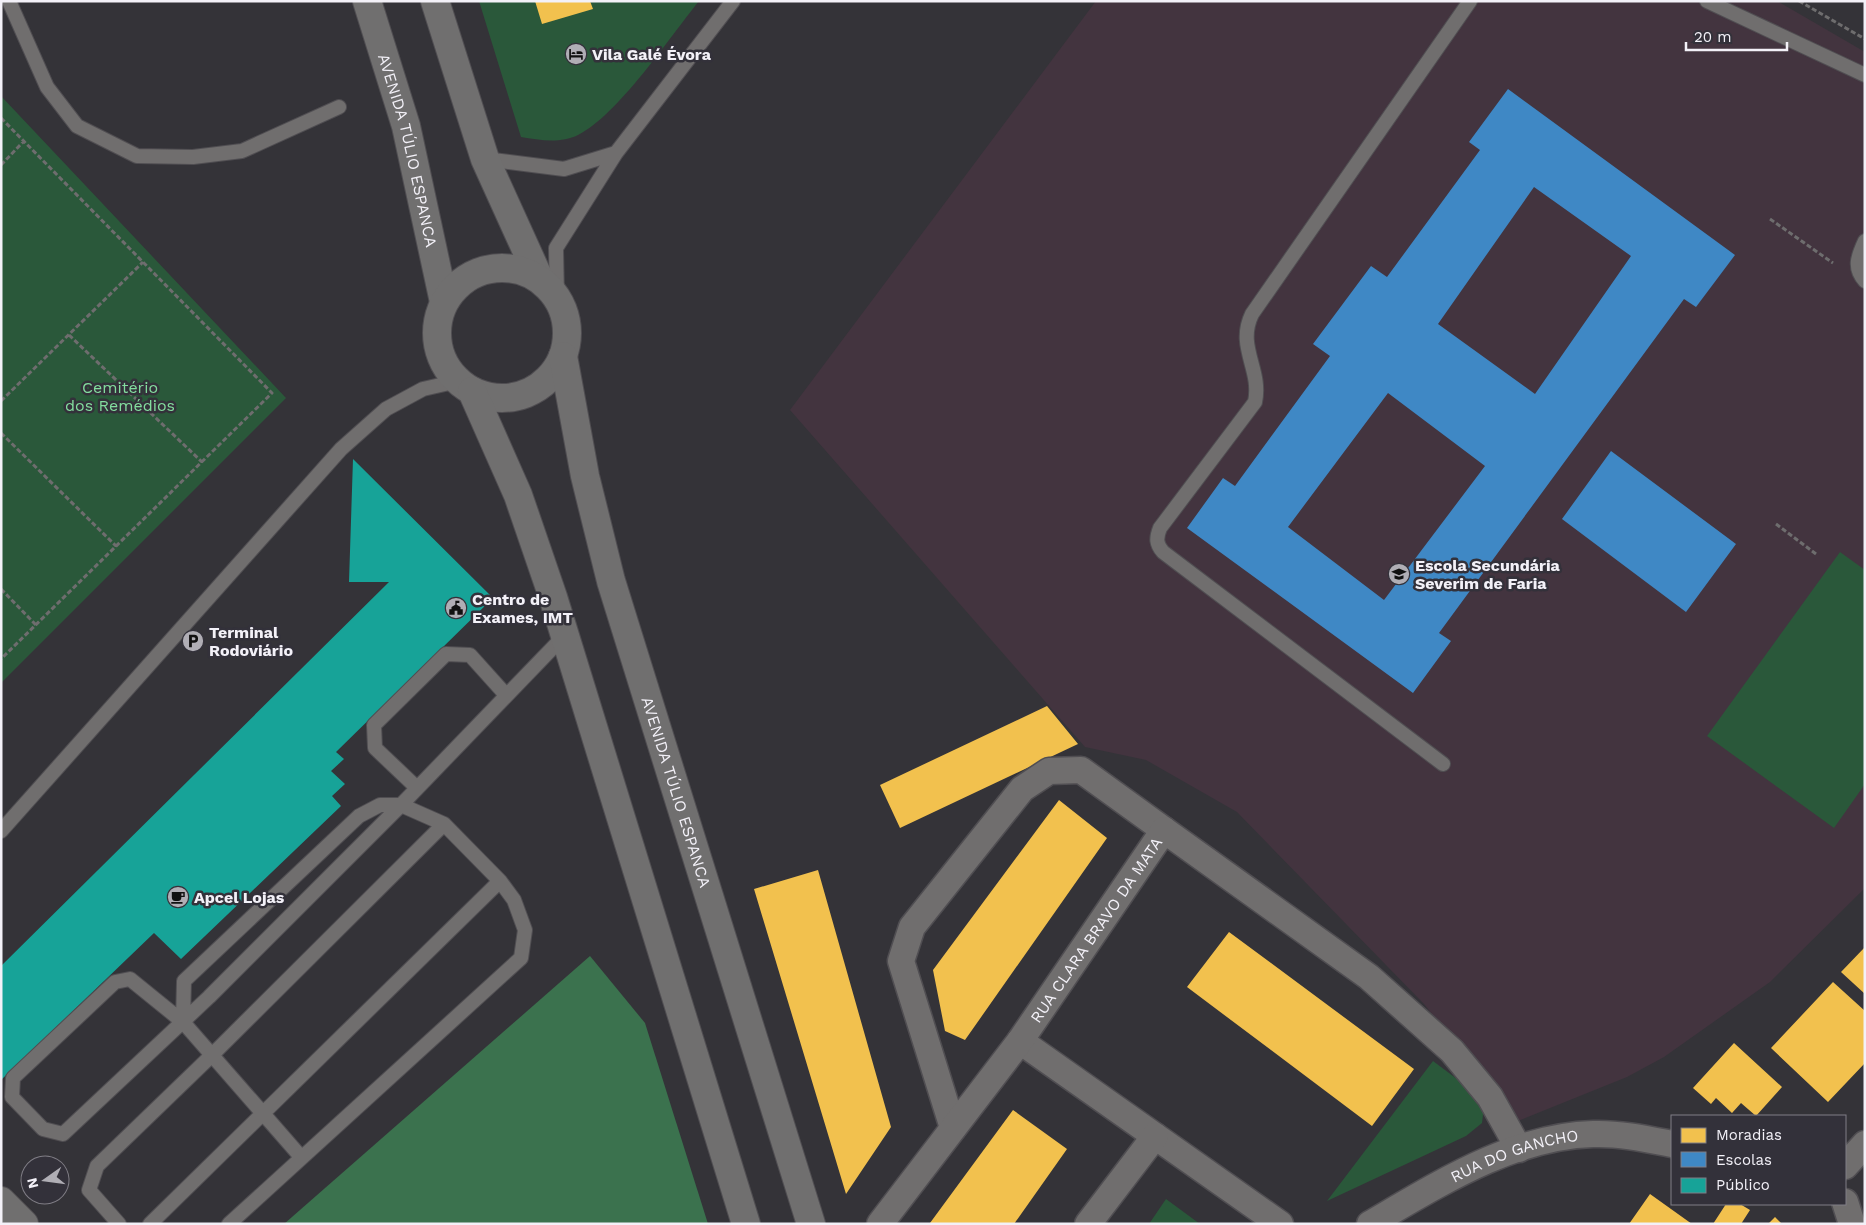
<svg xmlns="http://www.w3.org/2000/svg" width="1866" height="1225" font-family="'Work Sans',sans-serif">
  <rect width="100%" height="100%" fill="#343338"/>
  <path fill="#43343f" d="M1096,1h681l88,51v836l-95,94 -106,75 -37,20 -109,44 -94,-117 -187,-192 -91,-52 -61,-13 -295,-337z"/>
  <path fill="#2a583a" d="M479,1h220c-30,37 -81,114 -121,134 -18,9 -39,5 -57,2z
    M1,96l285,302 -285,285z
    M1840,552l25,18v214l-31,44 -127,-92z
    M1433,1061l36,27 15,18 -2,17 -16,13 -139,65z
    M1166,1199l34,25h-51z"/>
  <path fill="#3b724e" d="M590,956l55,67 63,201h-424z"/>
  <path fill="#f2c14e" d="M535,1h55l3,8 -51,15z
    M1047,706l31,38 -178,84 -20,-43z
    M1059,800l48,38 -142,202 -20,-9 -12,-61z
    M818,870l73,257 -45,67 -92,-305z
    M1229,932l185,137 -42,57 -185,-139z
    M1865,947v47l-24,-22z
    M1833,982l32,29v52l-37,39 -57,-54z
    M1734,1043l48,44 -26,29 -15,-13 -9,10 -16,-15 -5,6 -18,-16z
    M1013,1110l54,39 -53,75 -84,-1z
    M1650,1194l42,30h-63z
    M1726,1204h14l10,6 -9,14h-28z
    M1775,1217l7,7h-14z"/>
  <path fill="#3f88c5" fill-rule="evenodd" d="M1508,89l227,166 -39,52 -12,-8 -245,334 12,8 -38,52 -226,-165 36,-50 12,8 95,-130 -17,-12 58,-78 16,11 93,-127 -11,-8zM1534,187l97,69 -96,138 -97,-70zM1388,393l97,73 -101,134 -96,-73z
    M1611,451l125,93 -50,68 -124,-93z"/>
  <path fill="#17a398" d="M353,459l140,139 -157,154 8,7 -13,12 14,13 -13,12 9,10 -160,153 -27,-26 -153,147v-114l388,-384h-40z"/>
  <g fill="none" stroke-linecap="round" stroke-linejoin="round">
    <g stroke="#504e52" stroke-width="16">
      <path id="lane" d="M9,1l38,86 30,39 60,30 56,1 49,-6 97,-44
        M1707,1l158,74
        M485,159l79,10 52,-16
        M1865,241c-7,15 -12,27 0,40
        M557,297l-1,-49 60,-95 117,-152
        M1443,764l-280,-212c-7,-8 -7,-14 -3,-24l95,-126c7,-33 -19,-55 -3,-88l218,-313
        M416,787l-41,-39 -1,-23 72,-71 24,1 36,40
        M1,831l340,-382 45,-40 37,-20 35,-8
        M183,1022l1,-41 175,-165 21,-11h21l43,19 56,57 14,19 11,30 -4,28 -292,266
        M301,1157l-118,-135 -53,-43 -15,3 -102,96 -1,19 31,32 20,5 146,-137 192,-192 164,-170
        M119,1224l-30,-34 8,-24 115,-111 232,-231
        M150,1224l350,-343"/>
    </g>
    <g stroke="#504e52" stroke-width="29">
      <g id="street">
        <path d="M1020,1041l260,183"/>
        <path d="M953,1128l-52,-167 11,-34 110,-138 27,-18 32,-1 83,60"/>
        <path d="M1845,1166l20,-22"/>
        <path d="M1845,1202l7,22"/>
        <path id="s1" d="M880,1224l140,-183 144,-211 205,147 83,74 38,46 29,52"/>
        <path d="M1088,1224l67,-88"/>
        <path id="s2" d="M1370,1224c67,-39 143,-88 223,-90 27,-1 54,5 79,10"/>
      </g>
    </g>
    <g stroke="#504e52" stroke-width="30">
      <g id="primary">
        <path id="s3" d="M367,1l39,125 38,176"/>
        <path d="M435,1l50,158 54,119"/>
        <circle cx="502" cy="333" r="65"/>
        <path id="s4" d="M563,356l22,120 26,105 200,643"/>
        <path d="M472,391l46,104 35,102 193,627"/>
        <path d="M1,1201l23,23"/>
      </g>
    </g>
    <path stroke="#6e6d6e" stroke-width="3" stroke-dasharray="5 2.5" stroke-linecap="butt" d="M1799,1l66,38
      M1,118l271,275 -271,266
      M1,165l23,-24
      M1770,219l63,44
      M69,335l133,127
      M1,401l142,-139
      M1,433l115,113
      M1776,524l40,30
      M1,589l35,36"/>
    <use href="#lane" stroke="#706e6e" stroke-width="14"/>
    <use href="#street" stroke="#706e6e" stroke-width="26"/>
    <use href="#primary" stroke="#706f6f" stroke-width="28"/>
  </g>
  <defs>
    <g id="hotel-disc" transform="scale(1.125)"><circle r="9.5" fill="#b0aeb5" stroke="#33313a"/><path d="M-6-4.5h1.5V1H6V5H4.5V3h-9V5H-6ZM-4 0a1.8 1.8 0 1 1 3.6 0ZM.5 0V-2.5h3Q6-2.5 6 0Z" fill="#111"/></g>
    <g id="school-disc" transform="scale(1.125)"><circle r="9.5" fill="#b0aeb5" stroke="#33313a"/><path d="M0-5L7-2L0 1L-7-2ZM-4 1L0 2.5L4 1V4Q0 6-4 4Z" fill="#111"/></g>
    <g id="civic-disc" transform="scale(1.125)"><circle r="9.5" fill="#b0aeb5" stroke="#33313a"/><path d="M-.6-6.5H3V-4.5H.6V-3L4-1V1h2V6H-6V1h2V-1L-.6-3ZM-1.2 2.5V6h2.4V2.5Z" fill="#111"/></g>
    <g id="parking-disc" transform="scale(1.125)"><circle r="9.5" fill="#b0aeb5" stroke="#33313a"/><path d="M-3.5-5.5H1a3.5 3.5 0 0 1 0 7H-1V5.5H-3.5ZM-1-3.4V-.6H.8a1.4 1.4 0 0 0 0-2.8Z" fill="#111"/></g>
    <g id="cafe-disc" transform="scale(1.125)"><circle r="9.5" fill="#b0aeb5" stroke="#33313a"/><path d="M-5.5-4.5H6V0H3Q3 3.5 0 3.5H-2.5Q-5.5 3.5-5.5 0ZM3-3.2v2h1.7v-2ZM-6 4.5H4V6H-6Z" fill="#111"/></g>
  </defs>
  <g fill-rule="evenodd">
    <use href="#hotel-disc" x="576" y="54"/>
    <use href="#school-disc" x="1399" y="574"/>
    <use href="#civic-disc" x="456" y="608"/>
    <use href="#parking-disc" x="193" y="641"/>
    <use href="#cafe-disc" x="178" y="897"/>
  </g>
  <g text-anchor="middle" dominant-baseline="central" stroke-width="5" stroke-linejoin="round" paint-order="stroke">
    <g font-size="16" font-weight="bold" fill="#f3f1f8" stroke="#33313a" text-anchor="start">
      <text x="592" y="54">Vila Galé Évora</text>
      <text x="1415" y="565">Escola Secundária<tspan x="1415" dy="18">Severim de Faria</tspan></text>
      <text x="472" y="599">Centro de<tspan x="472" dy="18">Exames, IMT</tspan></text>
      <text x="209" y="632">Terminal<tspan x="209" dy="18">Rodoviário</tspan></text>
      <text x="194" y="897">Apcel Lojas</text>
    </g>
    <g font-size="16" fill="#f3f1f8" stroke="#33313a">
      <text stroke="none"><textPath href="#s3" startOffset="155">AVENIDA TÚLIO ESPANCA</textPath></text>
      <text stroke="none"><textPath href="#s4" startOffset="451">AVENIDA TÚLIO ESPANCA</textPath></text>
      <text stroke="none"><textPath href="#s1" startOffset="365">RUA CLARA BRAVO DA MATA</textPath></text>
      <text stroke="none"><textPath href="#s2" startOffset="161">RUA DO GANCHO</textPath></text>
    </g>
    <g font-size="16" fill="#83dd9e" stroke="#33313a">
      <text x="120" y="387">Cemitério<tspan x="120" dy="18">dos Remédios</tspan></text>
    </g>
  </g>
  <rect width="1866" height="1225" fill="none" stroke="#f3f1f8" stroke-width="5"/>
  <rect x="1671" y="1115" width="175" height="90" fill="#33313a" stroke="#807e86"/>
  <rect x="1681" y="1128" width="25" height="15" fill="#f2c14e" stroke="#807e86"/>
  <text x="1716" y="1140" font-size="15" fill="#f3f1f8">Moradias</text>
  <rect x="1681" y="1152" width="25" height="15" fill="#3f88c5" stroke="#807e86"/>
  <text x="1716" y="1165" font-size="15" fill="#f3f1f8">Escolas</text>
  <rect x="1681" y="1178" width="25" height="15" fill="#17a398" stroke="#807e86"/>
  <text x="1716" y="1190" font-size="15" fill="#f3f1f8">Público</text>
  <g transform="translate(45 1180) rotate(256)"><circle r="24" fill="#33313a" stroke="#807e86"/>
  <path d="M0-4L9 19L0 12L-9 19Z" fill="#b0aeb5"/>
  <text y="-8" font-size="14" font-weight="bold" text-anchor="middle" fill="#f3f1f8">N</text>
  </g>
  <path d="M1686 42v8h101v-8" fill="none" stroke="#f3f1f8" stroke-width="2.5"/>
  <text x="1694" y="42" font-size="15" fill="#f3f1f8" stroke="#33313a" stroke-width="4" paint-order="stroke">20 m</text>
</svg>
